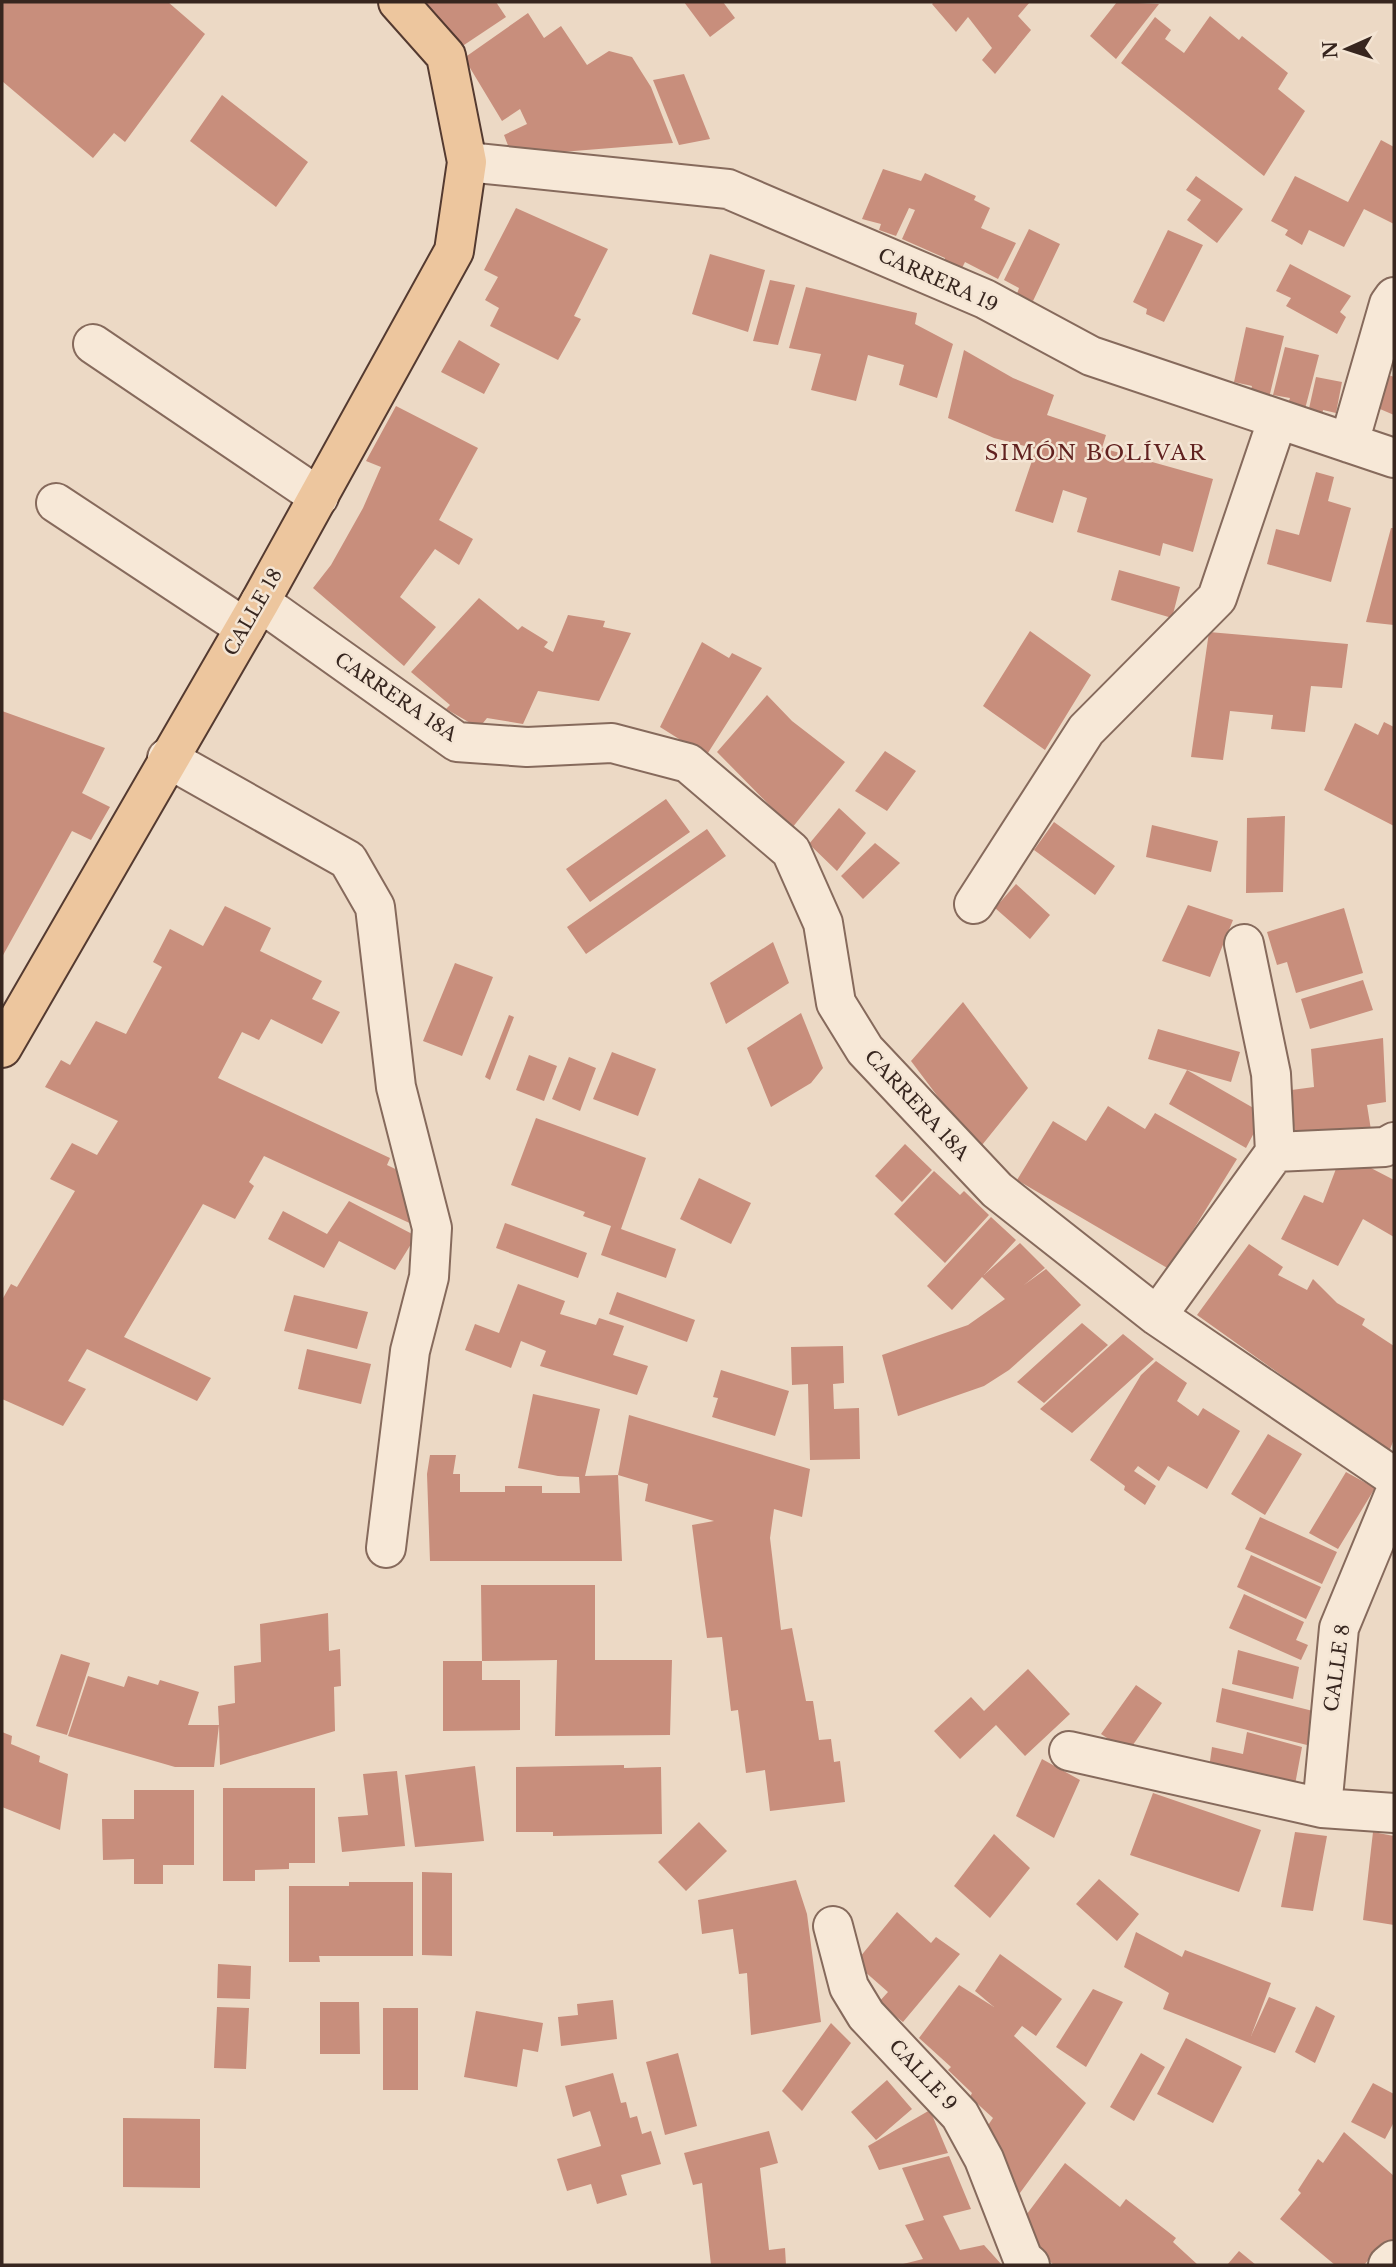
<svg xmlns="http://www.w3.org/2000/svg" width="1396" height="2267" font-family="'Libre Baskerville',serif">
  <rect width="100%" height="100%" fill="#ecd9c5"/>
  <path fill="#c88e7c" d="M2,2h166l37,32 -80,108 -11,-9 -21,25 -91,-77z
    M422,2h74l10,15 -51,34z
    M684,2h39l12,16 -25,19z
    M934,2h96l-12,14 13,14 -36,44 -13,-14 10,-12 -24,-31 -12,15 -24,-28z
    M1117,2l42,2 -43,55 -26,-23z
    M528,13l16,25 17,-12 26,39 22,-14 23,6 19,30 22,56 -161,13 -8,-21 23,-11 -7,-15 -18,12 -38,-63z
    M1210,16l29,24 3,-4 46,37 -10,16 27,22 -41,65 -143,-113 34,-46 16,13 -6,9 19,14z
    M684,74l26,65 -31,6 -26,-65z
    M222,95l86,67 -32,45 -86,-66z
    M1381,140l13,7v77l-30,-15 -20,38 -35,-17 -7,15 -17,-10 3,-5 -17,-9 24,-45 53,26z
    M883,169l38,12 4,-8 51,23 -2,4 16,8 -9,20 35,15 -18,36 -33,-17 -4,8 -17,-8 1,-4 -43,-19 13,-29 -6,-2 -13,28 -17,-6 2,-6 -19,-5z
    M1196,176l47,33 -26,34 -30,-23 14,-20 -15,-10z
    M516,208l92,41 -34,67 7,3 -23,41 -68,-34 9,-18 -14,-8 13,-23 -14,-7z
    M1029,229l31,15 -27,57 -16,-7 2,-6 -15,-8z
    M1168,230l35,15 -39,77 -18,-8 1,-5 -14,-7z
    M710,254l55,16 -17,62 -56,-18z
    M1290,264l61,32 -11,16 6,5 -9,17 -51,-28 5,-8 -15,-7z
    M770,280l25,5 -17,60 -25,-4z
    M806,287l111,26 -2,11 38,20 -16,54 -38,-13 5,-20 -36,-10 -12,46 -45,-11 10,-36 -32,-6z
    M1246,327l38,9 -15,62 -19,-5 2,-7 -18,-4z
    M459,340l41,24 -16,30 -43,-22z
    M1285,347l34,8 -14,54 -17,-5 2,-6 -17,-3z
    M964,350l49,28 41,17 -7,20 59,20 -4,13 111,31 -20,73 -30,-9 -3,13 -83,-24 10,-34 -24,-8 -10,33 -38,-12 21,-62 -42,-11 -46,-20z
    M1386,374l8,3v38l-28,-12z
    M1316,377l26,5 -6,31 -13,-3 -1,6 -14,-3z
    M396,406l82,42 -39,72 34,19 -14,26 -24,-16 -35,48 36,30 -32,39 -91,-78 18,-23 32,-57 18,-41 -15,-6z
    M1316,472l18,5 -6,24 23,7 -20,74 -64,-18 9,-35 23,6z
    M1391,528h3v97l-28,-3z
    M1119,570l61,17 -8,31 -61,-18z
    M479,598l39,32 4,-4 26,16 -4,5 9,5 15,-37 37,6 -2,6 28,6 -32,68 -61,-10 -15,33 -36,-6 -8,10 -33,-19 4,-4 -39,-33z
    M1030,631l61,44 -46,75 -62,-44z
    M1209,632l139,12 -6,44 -31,-2 -6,46 -34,-3 2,-14 -43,-4 -7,49 -32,-3z
    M702,642l27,16 3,-5 30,15 -56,88 -46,-29z
    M767,695l25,26 53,41 -53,66 -75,-76z
    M2,711l103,37 -23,45 28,14 -19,33 -19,-9 -70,126z
    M1384,722l10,5v99l-70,-36 31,-67 23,12z
    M885,751l31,20 -29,40 -32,-20z
    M666,799l24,33 -100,70 -24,-33z
    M839,808l27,25 -29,38 -28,-27z
    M1285,816l-2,76 -37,1 1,-75z
    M1054,822l61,44 -20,29 -61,-45z
    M1152,825l66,16 -7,31 -65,-15z
    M707,829l19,27 -140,98 -19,-27z
    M875,843l25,20 -37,36 -22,-23z
    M1016,884l34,31 -20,24 -35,-31z
    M1188,905l45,15 -23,57 -48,-16z
    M225,906l46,22 -11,23 62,30 -10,18 28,13 -18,32 -51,-25 -12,21 -17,-8 -24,46 172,80 -3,7 25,12 4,49 -152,-70 -15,26 5,4 -19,33 -32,-15 -79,133 87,41 -14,23 -110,-52 -19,32 18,8 -23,37 -61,-27v-99l9,-16 6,3 58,-96 -25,-12 22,-36 25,12 21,-34 -73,-34 16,-27 9,5 26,-44 30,13 36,-67 -9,-5 17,-33 33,17z
    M1344,908l19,65 -67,20 -9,-31 -10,3 -10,-33z
    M773,942l16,41 -63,41 -16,-41z
    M455,963l38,14 -31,79 -39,-15z
    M1363,980l10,30 -63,19 -9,-30z
    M963,1002l65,86 -50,62 -67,-89z
    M801,1013l22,55 -12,15 -40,24 -24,-59z
    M509,1015l5,2 -24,63 -5,-3z
    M1158,1029l82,23 -9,30 -83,-23z
    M1383,1038l3,64 -19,3 4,25 -74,14 -4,-25 -6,1 -3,-29 30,-4 -3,-38z
    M612,1052l44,17 -18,47 -45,-17z
    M529,1055l28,11 -13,35 -28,-11z
    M569,1057l27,11 -16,43 -28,-12z
    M1187,1070l77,44 -18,34 -77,-44z
    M1108,1106l37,23 10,-16 82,46 -68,110 -152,-89 36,-59 33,20z
    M536,1118l110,40 -25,71 55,20 -10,29 -65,-23 10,-29 -28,-10 2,-4 -74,-27z
    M905,1144l27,26 -30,32 -27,-26z
    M1342,1153l52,27v57l-31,-18 -25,47 -57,-27 23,-44 19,8z
    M934,1171l26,24 4,-4 25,24 -44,48 -51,-49z
    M699,1178l52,25 -20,41 -51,-25z
    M349,1201l67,35 -21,34 -56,-29 -15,27 -56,-29 15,-28 44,23z
    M991,1217l25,23 -32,35 36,-32 25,25 -21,17 22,-16 35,36 -72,65 -25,16 -86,30 -16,-61 86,-30 37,-26 -23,-22 -30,33 -25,-24z
    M505,1223l82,30 -9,25 -82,-30z
    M1249,1244l34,23 -5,8 29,15 6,-11 24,24 28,16 -3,6 32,21v93l-5,13 -192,-137z
    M518,1284l47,17 -5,13 36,11 3,-7 25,8 -11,29 35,11 -11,29 -97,-29 6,-15 -25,-10 -10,27 -46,-18 10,-26 24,9z
    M617,1292l78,28 -8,22 -78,-28z
    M294,1295l74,17 -11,37 -73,-18z
    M1082,1323l26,22 -64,58 -27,-21z
    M1123,1334l31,25 -82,74 -32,-24z
    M843,1346l1,37 -11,1 1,25 25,-1 1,51 -50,1 -2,-76 -16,1 -1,-38z
    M307,1349l64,15 -10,40 -63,-15z
    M1156,1361l31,22 -10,18 21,15 5,-8 37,23 -33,58 -39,-23 -9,15 -21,-15 -4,5 22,15 -11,19 -21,-15 1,-4 -35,-26 51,-85z
    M721,1370l68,21 -14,45 -63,-19 6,-19 -5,-1z
    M533,1394l67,15 -15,67 33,-1 4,86h-192l-3,-87 3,-19h26l-3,19h7v18h45v-6h37v7h38l-1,-16 -21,-1 -40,-8z
    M629,1415l181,54 -8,48 -28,-8 -4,29 11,92 11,-2 14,73h7l6,39 12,-1 3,23 6,-1 5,41 -75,9 -5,-41 -19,3 -8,-63 -7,1 -9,-74 -15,1 -6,-43 -9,-70 22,-4 -69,-20 3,-17 -30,-9z
    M1268,1434l34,20 -37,61 -34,-21z
    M1346,1472l29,16 -37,61 -29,-16z
    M1260,1517l77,35 -15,32 -77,-35z
    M1251,1555l70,32 -15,32 -69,-32z
    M481,1585h114v75h77l-2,75 -115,1 2,-76 -75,1z
    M1244,1594l60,28 -8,18 12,5 -7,15 -72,-32z
    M328,1613l1,38 11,-2 1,37 -7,1 1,44 -115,34 -1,-40 -5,42h-39l-107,-31 20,-60 36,11 4,-11 30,9 2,-5 39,12 -11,33h31l-1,-19 17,-3 -1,-37 27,-4 -1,-38z
    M1238,1650l61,17 -6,32 -61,-15z
    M61,1654l29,9 -23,72 -31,-9z
    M443,1661h39v19h38v50l-77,1z
    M1028,1669l42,45 -45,42 -29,-31 -36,34 -26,-28 37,-34 13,14z
    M1136,1685l26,18 -34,49 -27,-18z
    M1222,1688l95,24 -6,34 -95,-24z
    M2,1732l10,4 -1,8 29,12 -1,6 29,12 -8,56 -58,-23z
    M1247,1732l55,15 -8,43 -85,-22 3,-21 31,7z
    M1042,1759l38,21 -26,58 -38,-22z
    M624,1765v3l37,-1 1,67 -109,2v-4h-37v-65z
    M475,1766l9,75 -69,6 -10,-72z
    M397,1771l8,75 -63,6 -4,-35 30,-2 -5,-41z
    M223,1788h92v75h-26v6l-34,1v11h-32z
    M134,1790h60v75h-31v19h-29v-25l-31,1 -1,-41h32z
    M1153,1793l108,37 -22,62 -109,-37z
    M699,1822l28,29 -41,40 -28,-29z
    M1295,1832l32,4 -14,75 -32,-4z
    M1373,1832l21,4v89l-31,-5z
    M994,1834l36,34 -40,50 -36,-32z
    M422,1872l30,1v83l-30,-1z
    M1099,1879l40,35 -22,27 -41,-37z
    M796,1880l11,34 14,108 -70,13 -4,-62 -8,1 -6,-45 -31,5 -4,-34z
    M349,1882h64v74h-94l1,6h-31v-76h60z
    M897,1912l34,31 5,-6 24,17 -57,68 -25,-19 10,-11 -33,-29z
    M1136,1932l46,25 3,-7 86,33 -20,53 18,-39 27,11 -21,45 -112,-44 6,-16 -45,-26z
    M1000,1954l62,45 -26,37 -14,-10 -8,10 72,67 -69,94 -35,-63 11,-16 -23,-21 2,-4 -24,-23 3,-3 -32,-29 40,-53 35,22 -19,-16z
    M218,1964l33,2 -1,33 -33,-1z
    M1093,1989l30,13 -37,65 -30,-20z
    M613,2000l4,39 -56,7 -3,-29 20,-2 -1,-11z
    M320,2002h39l1,52h-40z
    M1316,2006l19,10 -20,47 -20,-11z
    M217,2007l32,1 -3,61 -32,-1z
    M383,2008h35v82h-35z
    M476,2011l67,12 -5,29 -15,-3 -6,38 -53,-10z
    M831,2023l20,20 -49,68 -20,-20z
    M1186,2038l56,29 -29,56 -56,-29z
    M678,2053l19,73 -32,9 -19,-73z
    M1141,2053l24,14 -31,54 -24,-14z
    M613,2073l8,30 5,-1 4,16 7,-2 5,18 9,-3 10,33 -40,11 6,20 -30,9 -6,-20 -24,7 -10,-32 44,-13 -11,-35 -17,6 -8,-31z
    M887,2080l25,29 -36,31 -25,-28z
    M1373,2083l21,11v28l-9,17 -34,-17z
    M930,2110l18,43 -69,17 -11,-24z
    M123,2118l77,1v69l-77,-1z
    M769,2131l9,32 -18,5 9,82 16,-2 1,17h-75l-9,-82 -9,2 -9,-32z
    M1344,2132l50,44v61l-16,24 -6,-5 -8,9h-29l-55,-46 21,-26 -3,-3 20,-31 5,4z
    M949,2156l22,53 -28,7 17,34 24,-5 18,20h-103l24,-6 -18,-34 19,-5 -22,-52z
    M1065,2163l55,44 6,-8 50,39 -3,4 25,23h-144l-18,-15 -18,-24z
    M1239,2251l17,14h-29z"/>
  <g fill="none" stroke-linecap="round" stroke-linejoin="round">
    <g stroke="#866a5c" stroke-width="42">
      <path id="minor" d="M467,162l261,27 257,110 106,57 303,102
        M93,344l226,153
        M1349,443l40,-139 5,-7
        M56,503l189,125
        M260,602l197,140 70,5 85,-4 76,20 103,88 32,72 13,80 29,47 132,140 160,126 237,161
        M167,758l181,102 27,47 21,180 36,141 -3,49 -19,74 -24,197
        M974,904l112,-174 131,-132 60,-177
        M1275,1152l110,-5 9,-5
        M1157,1316l118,-164 -4,-78 -27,-130
        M1069,1751l253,57 72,5
        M1322,1808l17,-180 55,-133
        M833,1926l16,61 17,28 94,100 24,44 39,100 7,6
        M1388,2265l6,-5"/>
    </g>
    <g stroke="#543a30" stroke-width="42">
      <path id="major" d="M2,1048l258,-446 194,-351 13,-89 -21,-106 -48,-54"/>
    </g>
    <use href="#minor" stroke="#f7e8d7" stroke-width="38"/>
    <use href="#major" stroke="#edc69e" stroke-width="38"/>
  </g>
  <g text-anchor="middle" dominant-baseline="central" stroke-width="5" stroke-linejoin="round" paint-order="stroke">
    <g font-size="19" fill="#37261f" stroke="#f4e5d4">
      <text transform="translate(938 280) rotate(24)">CARRERA 19</text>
      <text transform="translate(253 612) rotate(-60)">CALLE 18</text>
      <text transform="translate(396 697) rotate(34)">CARRERA 18A</text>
      <text transform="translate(917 1105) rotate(47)">CARRERA 18A</text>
      <text transform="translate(1337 1668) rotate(-82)">CALLE 8</text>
      <text transform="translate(923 2075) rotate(47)">CALLE 9</text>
    </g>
    <g font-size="21" letter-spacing="2" fill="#612220" stroke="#f4e5d4">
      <text x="1096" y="453">SIMÓN BOLÍVAR</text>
    </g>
  </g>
  <rect width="1396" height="2267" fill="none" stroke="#37261f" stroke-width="7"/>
  <g transform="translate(1347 49) rotate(267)" stroke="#f4e5d4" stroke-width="5" paint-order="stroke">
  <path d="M0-5L12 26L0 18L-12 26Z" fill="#37261f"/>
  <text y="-10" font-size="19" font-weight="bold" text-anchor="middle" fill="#37261f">N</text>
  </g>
</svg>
